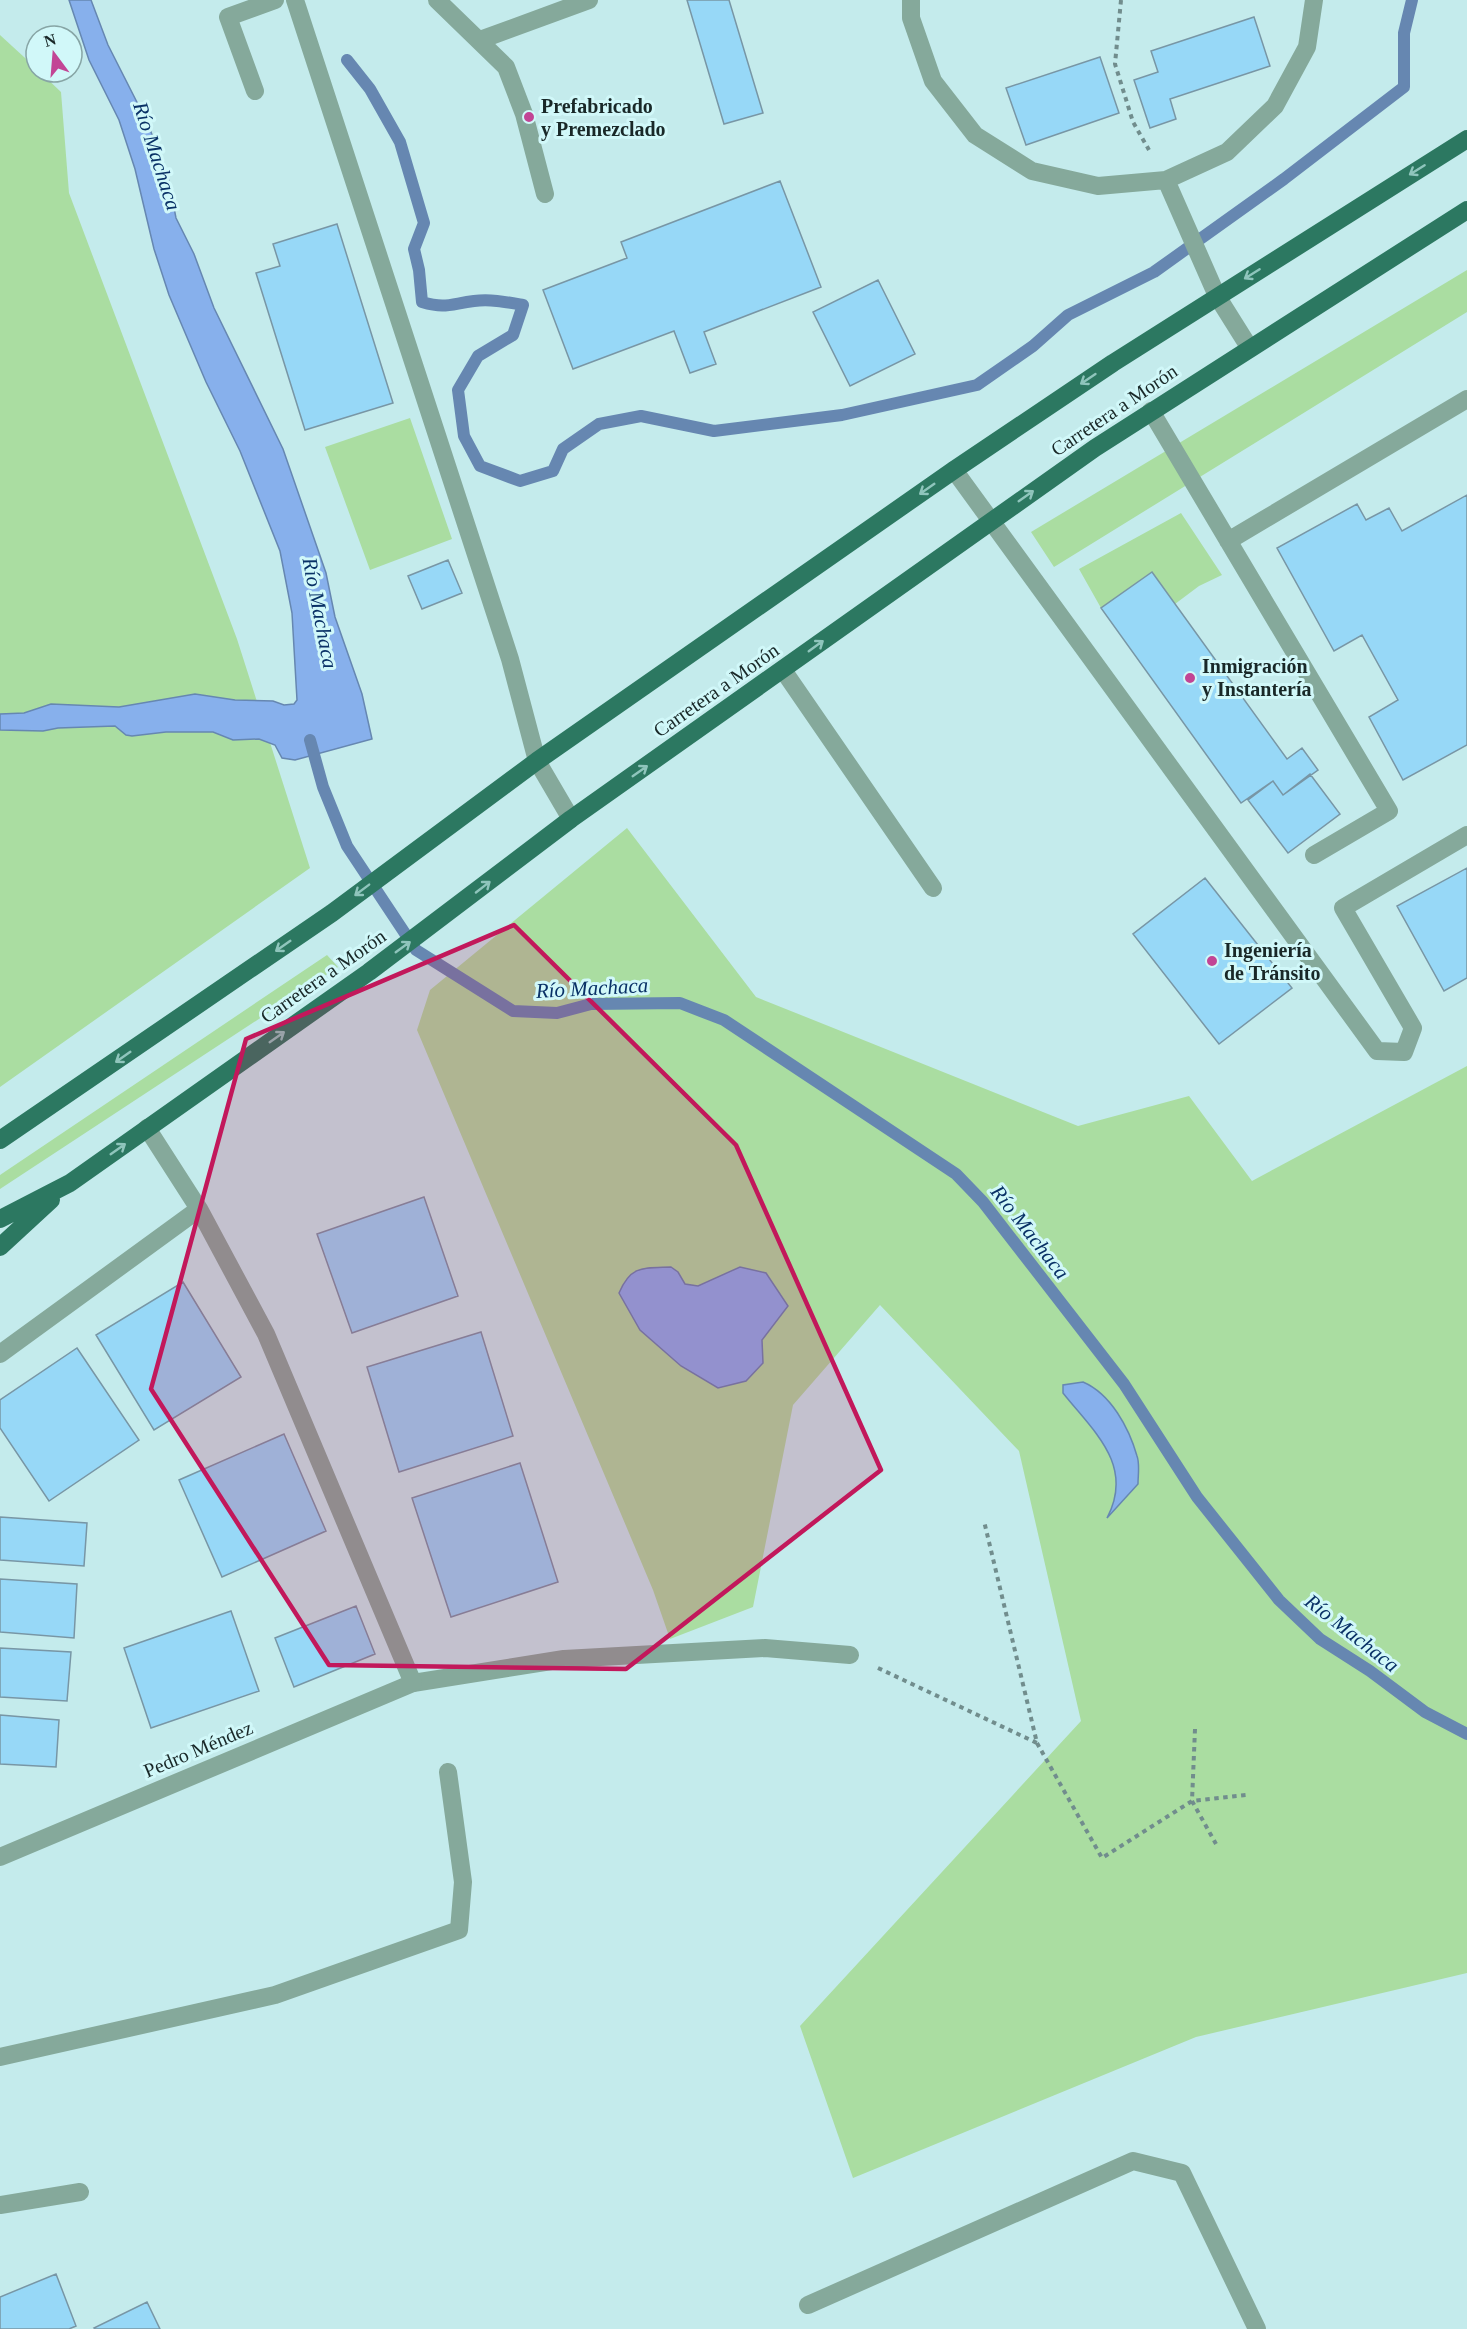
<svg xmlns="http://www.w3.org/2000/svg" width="1467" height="2329" font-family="'Times New Roman',serif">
  <rect width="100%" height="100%" fill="#c4ebec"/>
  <path fill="#aadda1" d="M0,35l36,33v4h4l21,20 8,101 168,446 73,229 -310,219z
    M1467,270v42l-413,255 -23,-35z
    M410,418l42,121 -82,31 -45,-123z
    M1181,513l41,62 -23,11 -24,18 -23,-32 -51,36 -22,-39z
    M627,828l129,169 322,129 111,-30 63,85 215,-115v907l-271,64 -343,141 -53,-152 281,-305 -62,-270 -139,-146 -87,100 -40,202 -83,32 -17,-49 -236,-560 13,-40z
    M327,955l11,12 -338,222v-14z"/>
  <path fill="#87b0ec" stroke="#6687b1" stroke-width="1.5" d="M69,0h22l17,45 40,79 20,53 8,41 18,36 20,54 69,141 43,124 9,44 27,77 10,45 -77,21 -13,-2 -7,-13 -16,-6 -26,1 -20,-8h-47l-34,4 -6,-1 -11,-9 -57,2 -15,3 -43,-1v-16l24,-1 27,-9 68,3 76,-13 40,6 38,1 11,4 10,-1 3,-4 -5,-87 -12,-62 -40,-100 -34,-69 -37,-87 -15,-46 -19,-80 -16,-49 -30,-60z
    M671,1267l7,5 7,12 13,2 42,-19 26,6 22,33 -26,34 1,23 -17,18 -28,7 -37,-22 -41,-36 -21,-37c12,-28 24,-25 52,-26z
    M1083,1382c28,12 46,46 54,74 3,8 1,19 1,28l-31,34c28,-53 -14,-87 -44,-125v-8z"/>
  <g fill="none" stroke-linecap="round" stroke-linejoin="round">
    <path stroke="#6687b1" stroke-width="12" d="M347,60l23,29 30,53 24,81 -10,26 5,21 3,32c24,7 28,2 52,-1 17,-2 32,1 49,4l-10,30 -35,21 -20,34 6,46 16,30 40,15 33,-10 10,-22 36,-25 42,-8 73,15 128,-16 135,-30 56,-39 35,-31 86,-43 130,-93 120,-92v-54l8,-33
      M310,740l13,47 24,59 69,104 97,61 44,2 34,-9 89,-1 44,17 232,154 27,28 141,182 73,113 82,103 41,39 50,32 55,41 42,22"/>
  </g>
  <path fill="#97d8f7" stroke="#7896a5" stroke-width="1.5" d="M687,0h42l34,113 -39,11z
    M1254,17l16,49 -100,33 6,20 -26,9 -16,-48 24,-8 -7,-21z
    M1100,57l19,56 -93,32 -20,-57z
    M780,181l41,106 -117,45 12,32 -26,9 -16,-42 -101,38 -30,-79 84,-32 -6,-16z
    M337,224l56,179 -88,27 -49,-157 24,-7 -7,-22z
    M878,280l37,74 -65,32 -37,-74z
    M1467,495v250l-64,35 -34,-63 29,-17 -36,-65 -28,16 -57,-103 80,-44 9,16 23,-12 13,23z
    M448,560l14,33 -40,16 -14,-33z
    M1152,572l135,187 15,-11 16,22 -35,25 -10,-14 -32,22 -140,-195z
    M1310,774l30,40 -52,39 -40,-53 25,-19 10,14z
    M1467,868v110l-23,13 -47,-85z
    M1205,878l87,110 -73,56 -86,-110z
    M424,1197l34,99 -106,37 -35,-99z
    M183,1282l58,95 -87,53 -58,-95z
    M481,1332l32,104 -114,36 -32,-105z
    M77,1348l62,92 -90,61 -49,-73v-28z
    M284,1434l42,97 -104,46 -43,-97z
    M520,1463l38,119 -107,35 -39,-119z
    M0,1517l87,6 -3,43 -84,-6z
    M0,1579l77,5 -3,54 -74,-6z
    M356,1606l19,48 -81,33 -19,-49z
    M231,1611l28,80 -108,37 -27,-80z
    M0,1648l71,4 -4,49 -67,-4z
    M0,1715l59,5 -3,47 -56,-3z
    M56,2274l20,52 -7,3h-69v-32z
    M147,2302l13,27h-65l-1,-1z"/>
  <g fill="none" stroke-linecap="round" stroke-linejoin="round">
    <path stroke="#718d8d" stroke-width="4" stroke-dasharray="4.5 4.5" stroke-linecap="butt" d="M1121,0l-6,64 18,58 16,28
      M878,1668l159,75 -53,-222
      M1195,1729l-3,72 24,43
      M1037,1743l65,115 90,-57 54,-6"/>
    <path stroke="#85a99b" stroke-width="18" d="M295,0l215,659 27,102 34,58
      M437,0l69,67 18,47 21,80
      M911,0v18l22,63 42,54 57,36 66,15 68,-6 61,-28 48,-46 32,-59 7,-47
      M480,40l109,-40
      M255,91l-27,-74 47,-17
      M1166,180l51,116 32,51
      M1151,411l238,400 -75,44
      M954,470l423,581 27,1 9,-24 -70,-120 124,-73
      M1228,541l239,-142
      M783,670l150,218
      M413,1683l151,-24 201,-11 85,7
      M0,2057l275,-62 184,-65 4,-48 -15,-110
      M0,2205l80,-13
      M808,2305l325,-144 49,12 75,156"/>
    <path stroke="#85a99b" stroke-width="18" d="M0,1354l199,-145
      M0,1857l413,-174 -147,-349 -67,-125 -52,-81"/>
    <path stroke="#2c7861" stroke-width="18" d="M0,1140l332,-227 205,-152 417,-291 159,-107 354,-224
      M0,1219l70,-36 299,-211 202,-153 524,-371 372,-238
      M0,1247l51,-47"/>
  </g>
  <defs><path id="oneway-shaft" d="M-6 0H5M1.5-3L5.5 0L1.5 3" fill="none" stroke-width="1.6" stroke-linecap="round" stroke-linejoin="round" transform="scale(1.5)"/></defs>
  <g stroke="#8fc5bc">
    <use href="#oneway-shaft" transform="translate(1417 170) rotate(148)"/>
    <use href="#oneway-shaft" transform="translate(1252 274) rotate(148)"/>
    <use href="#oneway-shaft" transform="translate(1088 379) rotate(146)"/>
    <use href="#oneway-shaft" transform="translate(927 489) rotate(145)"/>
    <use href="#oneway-shaft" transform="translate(1026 496) rotate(-35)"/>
    <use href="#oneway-shaft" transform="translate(816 646) rotate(-36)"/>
    <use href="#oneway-shaft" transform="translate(640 771) rotate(-35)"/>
    <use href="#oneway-shaft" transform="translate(483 887) rotate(-38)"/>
    <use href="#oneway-shaft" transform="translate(362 890) rotate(143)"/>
    <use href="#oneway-shaft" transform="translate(283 946) rotate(145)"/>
    <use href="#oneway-shaft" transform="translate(403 947) rotate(-36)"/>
    <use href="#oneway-shaft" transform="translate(277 1037) rotate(-35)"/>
    <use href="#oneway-shaft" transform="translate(123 1057) rotate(145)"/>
    <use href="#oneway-shaft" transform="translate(118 1149) rotate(-35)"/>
  </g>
  <path fill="#c2185b" fill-opacity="0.2" stroke="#c2185b" stroke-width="4.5" stroke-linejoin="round" d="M514,925l222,220 145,325 -255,199 -297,-4 -178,-276 95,-350z"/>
  <g fill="#c24595" stroke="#d1f8f9" stroke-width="2">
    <circle cx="529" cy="117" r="6"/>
    <circle cx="1190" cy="678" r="6"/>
    <circle cx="1212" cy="961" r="6"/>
  </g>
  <g text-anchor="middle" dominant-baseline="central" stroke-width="6" stroke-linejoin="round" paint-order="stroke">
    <g font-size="20" font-weight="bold" fill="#192828" stroke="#d1f8f9" text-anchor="start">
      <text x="541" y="106">Prefabricado<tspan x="541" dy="23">y Premezclado</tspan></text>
      <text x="1202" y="666">Inmigración<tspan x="1202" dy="23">y Instantería</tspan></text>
      <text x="1224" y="950">Ingeniería<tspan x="1224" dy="23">de Tránsito</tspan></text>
    </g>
    <g font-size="20" fill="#192828" stroke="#d1f8f9">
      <text transform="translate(1114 410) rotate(-34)">Carretera a Morón</text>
      <text transform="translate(716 690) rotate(-35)">Carretera a Morón</text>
      <text transform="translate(323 976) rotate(-35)">Carretera a Morón</text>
      <text transform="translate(198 1749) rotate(-23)">Pedro Méndez</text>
    </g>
    <g font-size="21" font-style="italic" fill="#093166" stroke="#d1f8f9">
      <text transform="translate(157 156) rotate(72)">Río Machaca</text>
      <text transform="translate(320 613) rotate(79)">Río Machaca</text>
      <text transform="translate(592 988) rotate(-3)">Río Machaca</text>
      <text transform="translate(1030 1232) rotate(52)">Río Machaca</text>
      <text transform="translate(1352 1633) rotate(38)">Río Machaca</text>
    </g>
  </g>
  <g transform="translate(54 54) rotate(344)"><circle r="28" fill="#d1f8f9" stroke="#87a5a5" stroke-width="1.5"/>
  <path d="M0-4.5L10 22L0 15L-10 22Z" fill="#c24595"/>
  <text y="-9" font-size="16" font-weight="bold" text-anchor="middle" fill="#192828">N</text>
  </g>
</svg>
